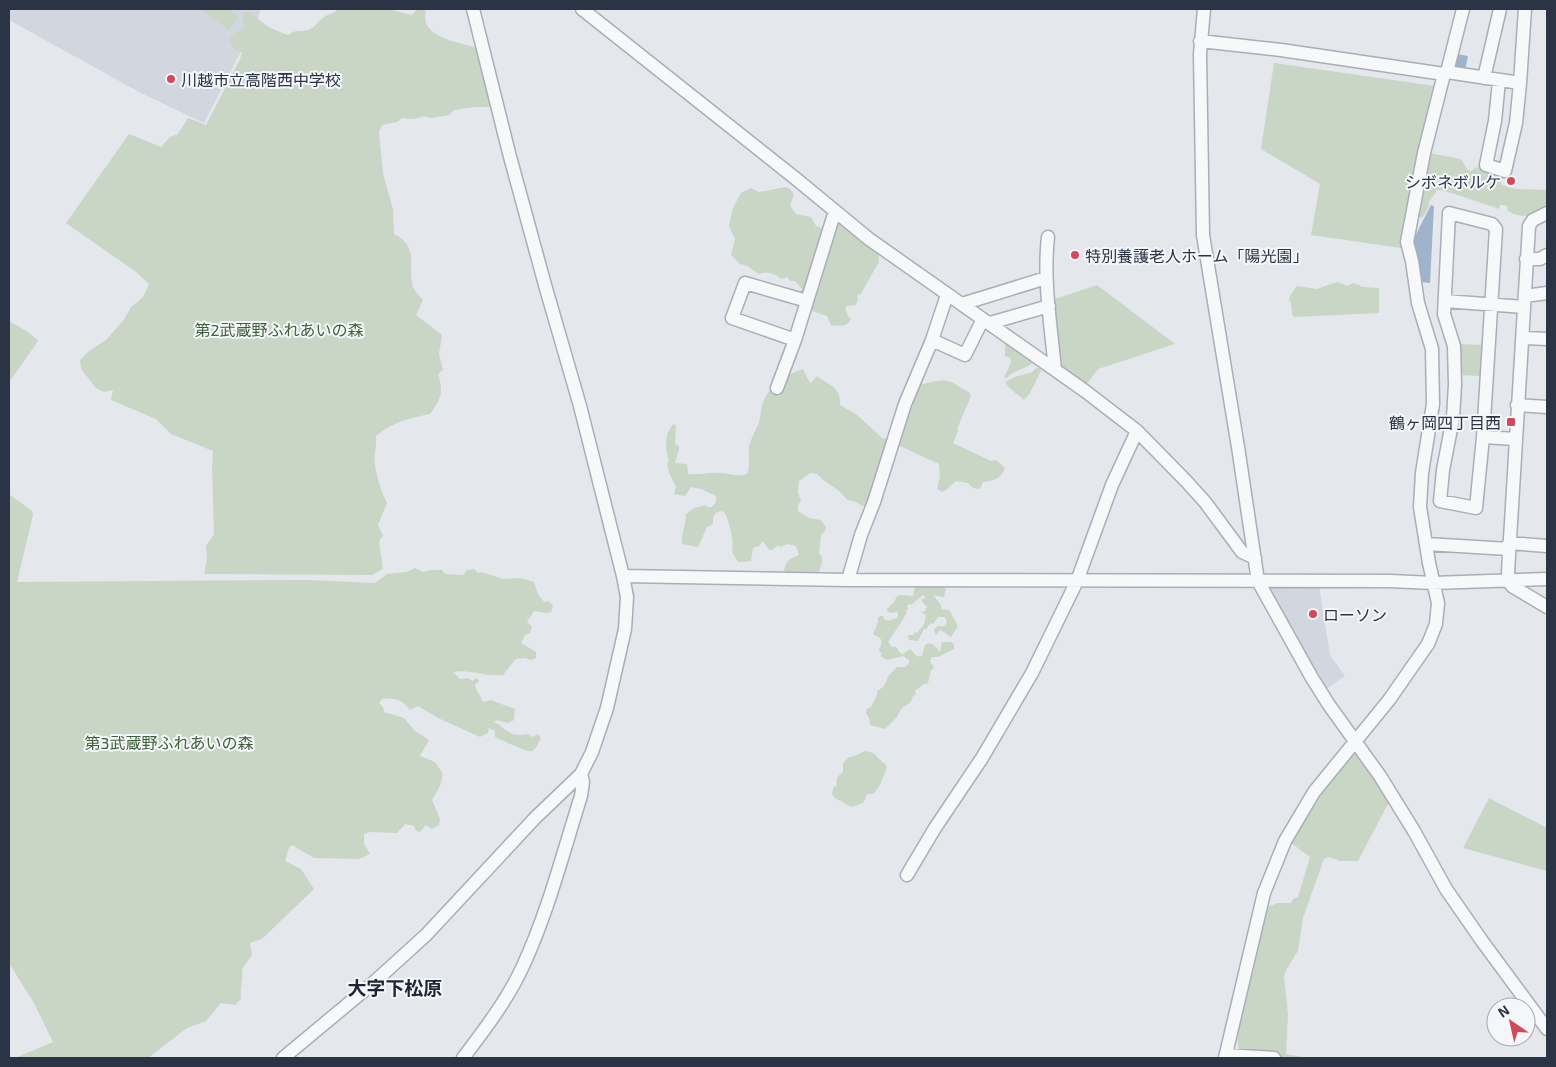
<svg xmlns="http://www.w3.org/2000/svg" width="1556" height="1067" font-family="'Exo 2','Noto Sans JP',sans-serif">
  <rect width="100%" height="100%" fill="#e4e7ec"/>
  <path fill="#d2d6de" d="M9,9h252l-3,9 -54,105 -63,-30 -132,-73z
    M1268,586h51l11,69 15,21 -19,13 -39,-67z"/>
  <path fill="#c9d6c5" d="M200,9h30l9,7 -10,14z
    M339,9h49l24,6 5,-6h9c-1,6 -2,14 3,19 10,12 33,15 47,20l13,40 2,19h-16l-21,3 -5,5 -18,3 -7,-2 -9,3 -13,-1 -5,4 -15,3 -3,7 4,42 10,35 1,25c26,13 13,32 19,53 2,5 7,9 10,13l-7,15 26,20 -3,19 4,16 -5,4c6,18 3,25 -8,40 -20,4 -38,8 -54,22 1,11 -3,21 -1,29 2,13 6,26 12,38l-9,22 5,11 -4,5 4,28 -11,6 -168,-1 3,-15 -1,-13 8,-12 -2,-65 1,-18 -42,-17 -15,-15 -45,-19 2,-10 -9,2 -8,-4 -15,-19 -1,-9 9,-9 17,-11 17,-19 8,-14 12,-10 6,-13 -13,-12 -70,-49 63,-89 32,13 9,-10 8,-3 10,-16 18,7 34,-66 2,-7 -9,-3 -4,-10 5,-6 10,-4 -1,-9 1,-8h8c9,12 21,18 36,23 8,-6 12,-3 20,-5 7,-2 10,-9 16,-13 5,-3 10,-4 15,-8z
    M1274,63l161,23 -34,162 -90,-13 9,-51 -59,-35z
    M1429,153l32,6 6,10 4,2 4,-3 4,-1 9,7 12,2 2,1 -1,8 15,4 31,1v19c-14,6 -26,11 -40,1l1,-3 -3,-2h-5l-1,4 -38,-13 -17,-5 -7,-1 -8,12v4l-5,10 -5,2 -2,-2z
    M786,187l4,2 4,5 -4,12 6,8 15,3 5,9 8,3 13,-7 15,8 26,21 1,11 -16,28 -2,4 -4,1 1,4 -2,6 -9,1 -2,2 3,8 3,3c-3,8 -12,7 -20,6l-4,-9 -21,-7 -8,-13 4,-7 -7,-8h-5l-3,-4 -6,2c-7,-6 -13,-8 -22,-5l-12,-8 -7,-2 -9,-9 4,-16 -6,-13 4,-18 8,-15 10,-5 8,4z
    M1337,282l10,4 6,-3 10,4 16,1v25l-85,4 -2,-3 -1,-11 -2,-4 2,-5 6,-8 20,3z
    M1097,285l78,59 -77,25 -12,16 -29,-20 -5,-65z
    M9,321l16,9 13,10 -4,7 -25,35z
    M1005,340l30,21c-7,8 -21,8 -28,17h-3l7,-16 -1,-4 -5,-2z
    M1457,344l27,1 -3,31 -23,-1z
    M1036,368h4l1,3 -11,22 -6,7c-7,-6 -14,-10 -19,-18 7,-4 17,-8 26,-9z
    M803,369l6,12 2,2 6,-7c13,10 24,11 23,29l16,9 26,24 6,1 25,-33 -5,-8 8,-13c11,-1 22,-6 32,-4 6,1 15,9 21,11l2,4 -14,33 1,2 -5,12 38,18 5,-1 9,8c-5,12 -11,12 -22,14l-3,7 -7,-1 -5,-5 -12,-2 -10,9 -4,2 -5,-3 3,-13 -1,-12 -41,-19 -12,7 -5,5v10l-13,37 -5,2 -10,-5 -6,-1c-7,-12 -20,-15 -30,-26l-7,-1 -11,8 -1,11 3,9 -3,4v6l11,7 12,2 5,7 -1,4 -4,4 -2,19 3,2v7l-4,11 -34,-2c2,-13 6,-13 15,-17l-3,-9 -8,-2 -8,3 -2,-2 -6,5 -4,-1 -5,-8 -4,5 -6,2 -2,13 -13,1 -6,-10c2,-13 -2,-27 -7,-39l-4,-2 -5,2 -3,5v6l-6,3 -9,20 -16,-3c-1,-11 4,-19 4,-30l8,-6 12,-3 2,2h4l4,-5v-6l-15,-7 -10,-2 -6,9 -11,-2 2,-7 -7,-14 -2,-9 2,-3c-4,-11 -5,-29 5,-37l2,2 -1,18 4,2v4l-4,13 12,1 1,10c11,1 23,-2 34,-1 10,1 14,4 25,1 4,-10 1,-17 2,-27 2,-9 7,-17 10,-25 2,-5 1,-11 3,-16 5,-19 23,-31 41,-37z
    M9,494l23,17 1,4 -16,67 290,-2 68,3 12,-9 20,-2 8,-4 8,4 8,-2h11l3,4 18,1 4,-5 7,-1 4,4 3,-1 23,7 17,-1 13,4 4,12 6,8 4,-1 5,4 -2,7 -6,1 -11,-2 -7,11 5,4 -2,7 -5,2 -4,8 15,9v6l-5,2 -6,-2 -9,1 -13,16c-17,2 -33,-6 -50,-3l7,7 8,-1 4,3 5,-3 2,3 -4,4c1,7 6,10 8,17l8,-2 24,9 -1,11 -6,3 -11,-3 -3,2c15,8 15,16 34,12l5,3 5,-3 3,4c-3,4 -4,11 -9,13 -5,2 -30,-11 -37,-14v-6l-6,-3 -1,5 -8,4 -42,-19 -20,-12 -8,4c-7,-10 -15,-13 -28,-11l-3,4 4,4 1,5 20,6 11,13 14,9 -9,16 15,6 8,12 -3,12 -8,14 8,19 -1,6 -7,4 -6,-4 -6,7 -4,-1 -2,-5 -9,-2 -8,9 -27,-1 -6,2v10l6,10 -11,5 -45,-1 -22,-13 -3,3 -4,13 16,8 13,20 -52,50 -12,4 2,12 -10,14c1,10 -2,20 -1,30l-6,6 -14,-2 -15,18 -19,7 -39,30h-133l38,-16 -19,-39 -25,-40z
    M920,586h23l3,3 -2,8 -11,-2 8,10v4l8,1 9,16 -7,11 -11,-7 -4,5 -2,-5c3,-4 5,-5 9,-3l4,-4 -2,-6h-7l-5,7 -2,-1 -3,3 -1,3h-3l-6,12 -9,-1 -1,-5h5l2,-3 2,1 7,-9 2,-9 -5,-3 4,-1 2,-4 -6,-7 5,-3 -3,-2 -11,9 -5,1 1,4 -2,2 1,2 -19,29 4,5h4l4,6 3,1 7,-5c5,3 4,9 12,7l3,-11 4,-2 5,2 6,7 2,-10h9l3,2v5l-16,8h-6l-2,4 4,7 -3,2 -3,13 -4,1 -9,7 1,4 -3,1 -3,7 -8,5 -6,10 -11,11 -15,-4 -1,-7 -3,-5 1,-4 4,-2 6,-12v-4c8,-4 8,-7 11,-14 2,-4 6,-6 9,-10h8l4,-3v-4l-6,-4 -16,4 -7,-4 2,-2 -3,-4 3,-8 -2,-4 -7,-4 5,-12v-4l2,-2h3l1,3 4,2 9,-3 1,-4 -1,-3 -3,2 -6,-1 -1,-3 7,-7 3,-6 4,-1 12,1 2,-9z
    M867,751l8,3c3,5 8,7 12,13 -4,10 -7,21 -14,27h-6l-4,9 -12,4 -16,-9 -3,-4 1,-6 4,-3c-2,-7 1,-9 6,-13v-9l6,-6c7,0 11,-5 18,-6z
    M1358,754l31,48 -31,59h-18l-11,-4 -5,2 -21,59 -5,33 -12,19 -2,7 4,38 -2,39 22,4h-39l-29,-6c-8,-25 4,-53 11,-78l3,-2 -1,-13 5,-8 -2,-4 10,-39 11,-5h14l2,-4 5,-2 12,-40 -19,-14c11,-16 50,-87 67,-89z
    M1489,798l58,30v43l-84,-23z"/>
  <path fill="#9fb4cc" d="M1456,54l12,2 -3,15 -11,-2z
    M1431,205l3,1 -4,77 -10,-1 -8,-40z"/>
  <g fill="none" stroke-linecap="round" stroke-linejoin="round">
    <g stroke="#a9aeb7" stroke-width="15">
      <path id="minor" d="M582,9l213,169 74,61 216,152 52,40 49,50 19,21 37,50 13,6
        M1204,9l-4,45 3,181 35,212 20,134 54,97 17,27 51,71 34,55 32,58 36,52 65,88
        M1200,41l81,9 163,24 3,-2 73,11 5,-74
        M1447,72l16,-63
        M1484,78l16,-69
        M1499,81l-4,40 -9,44 19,6 11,-48 4,-40
        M1449,213l43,11 4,5 -13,208 -7,71 -36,-7 3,-31 10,-52 2,-34 -1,-38 -10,-32z
        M1547,213l-14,7 -4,6 -21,346 1,10 3,4 35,21
        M1048,237c-5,44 3,89 7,133
        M1526,259h14l7,-4
        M1525,296l22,-3
        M1445,301l79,6
        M962,304l84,-26
        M990,323l59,-17
        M1522,338l25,1
        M795,340l-63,-22 13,-35 62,18
        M932,340l33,15 18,-36
        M777,388l18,-48 40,-129
        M1517,405l30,2
        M1483,437l32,2
        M1509,543l38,3
        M1426,544l83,5
        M623,576l225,4 542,1 43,2 114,-4
        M848,580l13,-45 13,-33 31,-98 27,-64 15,-45
        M907,875l28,-47 47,-70 50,-85 45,-92 35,-96 25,-54
        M1226,1055l48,3
        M283,1058l89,-74 54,-49 109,-117 46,-44 11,-22 15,-44 18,-79 2,-32 -4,-21 -43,-170 -35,-121 -36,-132 -36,-144
        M463,1058c22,-29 45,-59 60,-92 25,-54 40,-113 58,-170l2,-14 -2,-8
        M1225,1058l39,-165 21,-52 29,-49 75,-92 32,-46 7,-10 8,-20 2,-21 -9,-40 -9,-56 2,-34 11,-69 -1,-55 -14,-46 -6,-42 -5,-19 17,-89 20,-79"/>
    </g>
    <use href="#minor" stroke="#f7f8fa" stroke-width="12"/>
  </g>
  <g fill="#d1495b" stroke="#f4f6f9" stroke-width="2">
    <circle cx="171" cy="79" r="5"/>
    <circle cx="1511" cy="181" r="5"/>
    <circle cx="1075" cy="255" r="5"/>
    <rect x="1506" y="417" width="10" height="10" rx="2.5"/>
    <circle cx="1313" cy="614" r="5"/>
  </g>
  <g text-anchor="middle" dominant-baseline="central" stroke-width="4" stroke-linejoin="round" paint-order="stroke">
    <g font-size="16" fill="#2b3445" stroke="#f4f6f9" text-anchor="start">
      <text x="181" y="79">川越市立高階西中学校</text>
      <text x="1501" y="181" text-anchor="end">シボネボルケ</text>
      <text x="1085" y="255">特別養護老人ホーム「陽光園」</text>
      <text x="1501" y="422" text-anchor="end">鶴ヶ岡四丁目西</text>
      <text x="1323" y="614">ローソン</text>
    </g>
    <g font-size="16" fill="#3f6138" stroke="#f4f6f9">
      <text x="279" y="329">第2武蔵野ふれあいの森</text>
      <text x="169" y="742">第3武蔵野ふれあいの森</text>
    </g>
    <g font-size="19" font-weight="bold" fill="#1d2536" stroke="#f4f6f9">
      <text x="395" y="987">大字下松原</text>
    </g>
  </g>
  <rect width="1556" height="1067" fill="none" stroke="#2b3445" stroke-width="20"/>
  <g transform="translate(1511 1022) rotate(326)"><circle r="24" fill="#f4f6f9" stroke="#a4a8b1"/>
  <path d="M0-4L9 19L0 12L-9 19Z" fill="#d1495b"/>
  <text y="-8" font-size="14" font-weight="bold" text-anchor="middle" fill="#2b3445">N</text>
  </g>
</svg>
